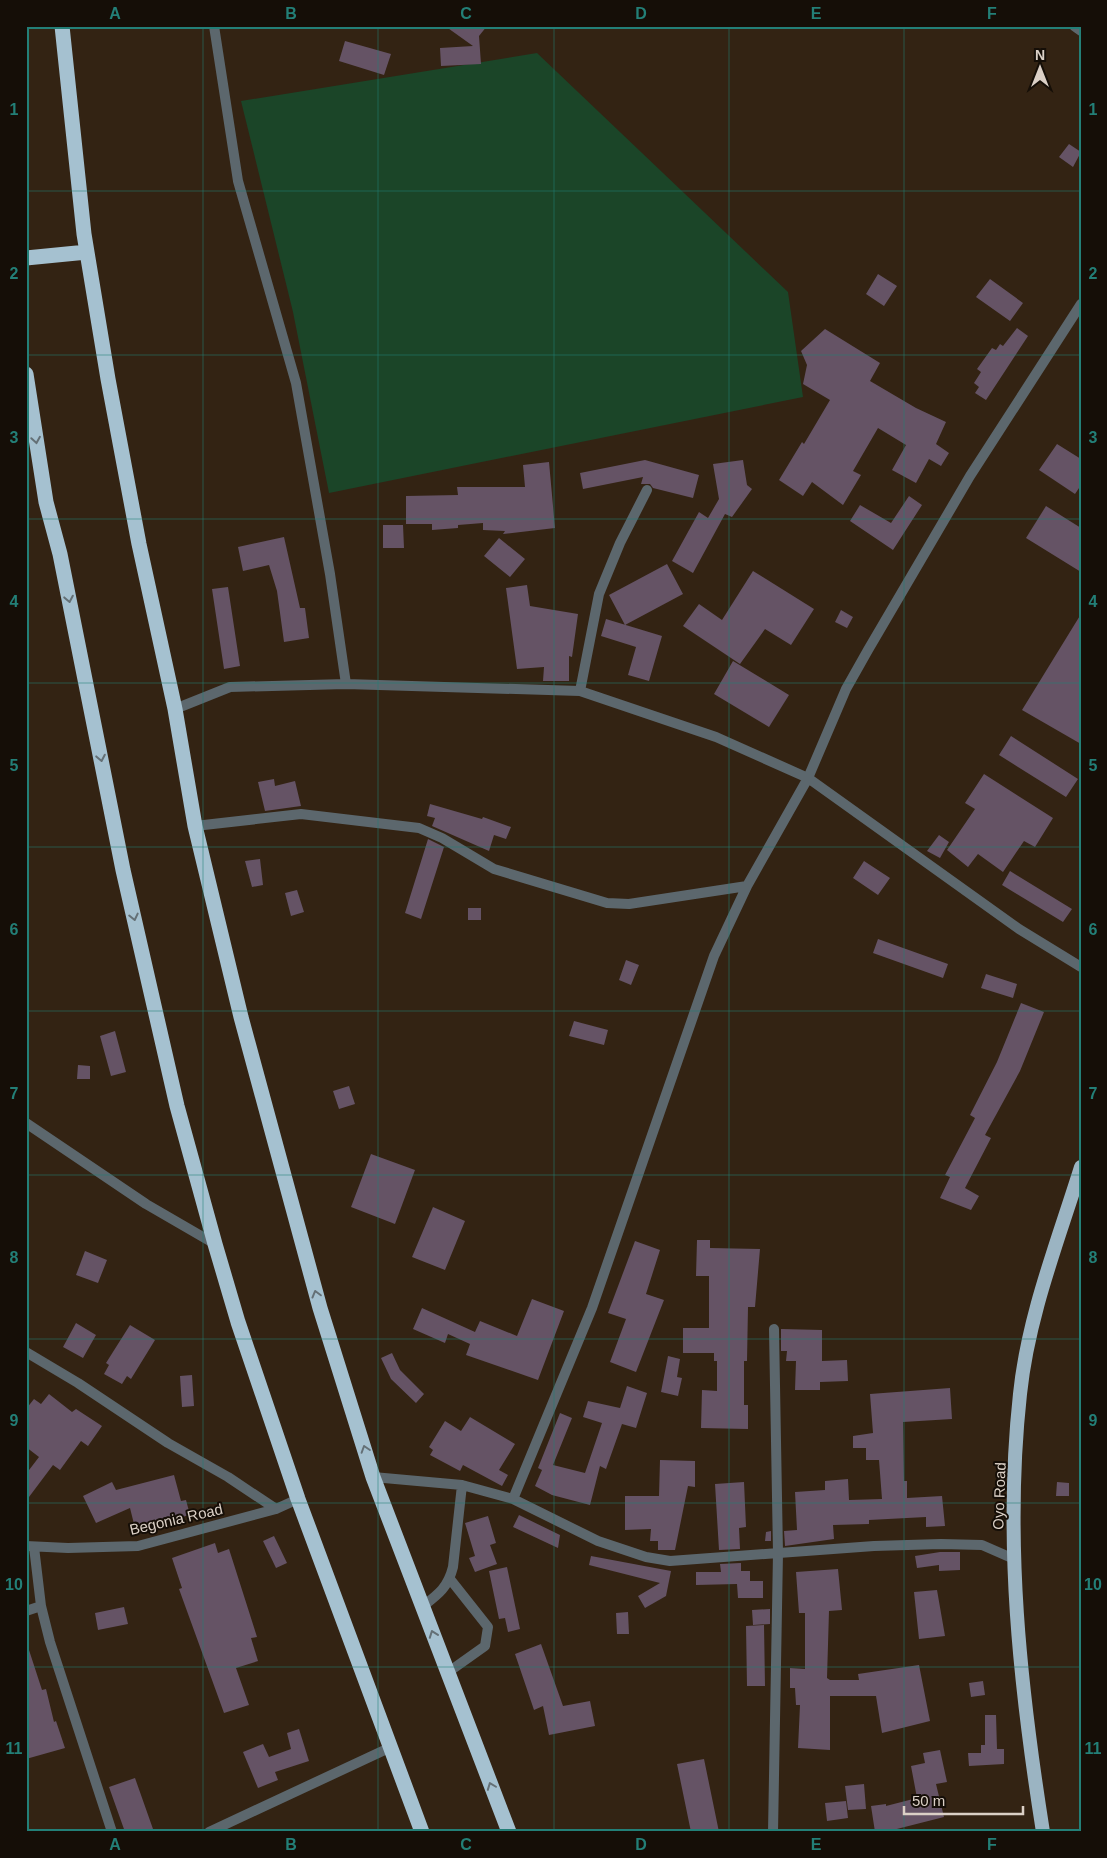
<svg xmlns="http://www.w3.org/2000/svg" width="1107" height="1858" font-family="Arial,sans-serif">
  <rect width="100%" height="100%" fill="#332313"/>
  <path fill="#1b4528" d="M537,53l251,239 15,105 -474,96 -36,-181 -52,-211z"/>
  <path fill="#655365" d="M445,26h42l-8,10 2,28 -40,2 -1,-18 33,-2z
    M345,41l46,13 -7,21 -45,-14z
    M1069,144l12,8 -8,15 -14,-10z
    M878,274l19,12 -13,20 -18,-12z
    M990,279l33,24 -13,18 -34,-24z
    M1017,328l11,8 -42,64 -11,-7 4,-6 -5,-4 7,-11 -4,-3 15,-21 4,2 4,-6 3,2z
    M825,329l55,34 -10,18 46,27 30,14 -10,22 13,9 -8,13 -12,-7 -13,24 -24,-13 14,-25 -28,-17 -25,43 8,4 -18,30 -31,-23 -9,14 -24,-16 23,-38 2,2 26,-44 -27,-16 4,-19 -6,-14z
    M1057,444l24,15v26l-6,9 -36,-24z
    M645,460l54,15 -6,23 -40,-10 -3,-4h-9l2,-7 -60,12 -3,-16z
    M743,460l4,25 5,4 -20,28 -7,-3 -32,59 -21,-12 27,-49 9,6 11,-19 -6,-35z
    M549,462l6,66 -52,6 2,-3 -22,-1v-7l-25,2v3l-26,2v-6h-26v-28l52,-1 -1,-8h68l-2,-22z
    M909,496l13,9 -29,45 -43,-29 10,-16 31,18z
    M1046,506l35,22v44l-55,-34z
    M383,525h20l1,23h-21z
    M284,537l16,71h5l4,30 -25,4 -7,-51 -8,-26 -26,6 -5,-24z
    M499,538l26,21 -15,18 -26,-21z
    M667,564l16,30 -58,31 -16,-30z
    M753,571l61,38 -23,36 -26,-16 -25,35 -57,-38 16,-22 23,16z
    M527,585l3,21 48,8 -6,43 -3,-1v25h-26l1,-14 -27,2 -11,-81z
    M228,587l12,79 -16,3 -12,-80z
    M841,610l12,7 -6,11 -12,-6z
    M1081,614v130l-59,-34z
    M606,619l56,17 -13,45 -21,-6 8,-28 -35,-11z
    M733,661l56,34 -20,32 -55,-33z
    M1011,736l67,43 -12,18 -67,-42z
    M984,774l69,44 -18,29 -11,-6 -21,31 -25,-18 -10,13 -21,-17 28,-41 -10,-6z
    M274,779l1,7 20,-5 6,25 -36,5 -7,-29z
    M430,804l52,15 1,-2 28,10 -5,12 -12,-4 -5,16 -57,-25 3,-8 -8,-2z
    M939,835l10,7 -9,16 -13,-7z
    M428,839l16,8 -23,72 -16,-6z
    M260,859l3,26 -11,2 -7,-26z
    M864,861l26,17 -12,17 -25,-17z
    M1010,871l62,38 -9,13 -61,-37z
    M297,890l7,22 -13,4 -6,-23z
    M468,908h13v12h-13z
    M878,939l70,25 -5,14 -70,-25z
    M626,960l13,5 -8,20 -12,-5z
    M986,974l31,10 -4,14 -32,-10z
    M1021,1003l23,9 -24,59 -35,64 6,3 -26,50 14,8 -8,14 -31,-12 10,-21 -5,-2 30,-57 -5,-3 27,-53z
    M574,1021l34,9 -4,15 -35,-9z
    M115,1031l11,41 -15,4 -11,-40z
    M78,1065l12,1v13h-13z
    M349,1086l6,18 -16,5 -6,-18z
    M371,1154l44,16 -20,54 -44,-17z
    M433,1207l32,14 -20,49 -33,-13z
    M697,1240h13v8l50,1 -5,58h-7l-1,54h-3v44h4v24l-47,-1 1,-38 15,1v-30h-3v-8h-31v-25h26v-52h-13z
    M635,1241l25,9 -14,44 18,6 -28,72 -26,-10 16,-43 -18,-6z
    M85,1251l22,9 -9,23 -22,-8z
    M532,1299l32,12 -26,69 -72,-25 4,-11 -22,-10 -3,9 -32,-14 9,-21 53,24 5,-11 37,15z
    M76,1323l20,12 -13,23 -20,-11z
    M130,1325l25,15 -24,39 -4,-3 -5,8 -18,-10 5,-9 -3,-2z
    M781,1329l41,1v31l25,-1 1,21 -28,1v8h-25l1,-29h-10l1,-10h-6z
    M392,1353l8,17 24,24 -8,9 -25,-24 -10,-21z
    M668,1356l12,3 -3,18 5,1 -4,18 -17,-4z
    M192,1375l2,31 -12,1 -2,-31z
    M627,1386l20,7 -11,35 -14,-4 -16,45 -6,-3 -10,39 -38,-10 -17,-9 7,-16 -4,-2 22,-55 12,5 -19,47 32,8 17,-50 -19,-6 5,-16 32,7z
    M950,1388l2,31 -49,3 1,59h3v17l35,-2 3,30 -19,1v-10l-57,3v4l-36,1 1,14 -49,7 -1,-15 13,-1 -2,-38 30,-2v-9l23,-2 1,21 33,-1 -3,-39h-13v-12h-13v-12l20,-3 -3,-39z
    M49,1394l23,18 4,-3 26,17 -14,20 -7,-5 -21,29 -7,-5 -27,36v-27l13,-17 -13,-10v-38l8,-10 7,5z
    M470,1417l45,27 -16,26 9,5 -6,11 -39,-21 -3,6 -30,-16 3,-5 -4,-3 16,-26 16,10z
    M660,1460l35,1v26l-7,-1 -13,64h-17v-9h-8l1,-12 -26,1v-34h34z
    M174,1475l7,26 5,-1 4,15 -55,13 -5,-20 -34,15 -13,-27 29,-14 4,8z
    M744,1482l2,45 -7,1 1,21 -21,1 -4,-66z
    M1057,1482l12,1v13h-13z
    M519,1515l41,20 -2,13 -45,-21z
    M488,1516l8,27 -6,2 7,19 -22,8 -6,-14 6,-2 -10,-33z
    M771,1531v10h-6l1,-9z
    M274,1536l13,27 -11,5 -13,-27z
    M215,1543l3,10 11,-4 28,88 -6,1 7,23 -22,7 13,37 -25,8 -45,-124 3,-1 -10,-30z
    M940,1552h20v18l-21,1v-6l-22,3 -2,-12z
    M591,1556l80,15 -5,25 -21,12 -7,-12 22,-13 -71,-18z
    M741,1563v8h9v10h13v17h-25l-1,-14 -41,1v-13h25l-1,-8z
    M507,1567l13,62 -12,3 -3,-14 -6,1 -10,-48z
    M838,1569l4,41 -13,1 -2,67 3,2h29l-1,-6 61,-9 11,56 -48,12 -6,-37h-46v54l-32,-2 2,-43h-4l-1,-17h-5v-20l15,1v-56h-6l-3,-41z
    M937,1590l8,46 -26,3 -5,-47z
    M124,1607l4,17 -30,6 -3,-17z
    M770,1609v15l-17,1 -1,-15z
    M628,1612l1,22h-12l-1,-21z
    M764,1625l1,61h-18l-1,-60z
    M541,1644l22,62 27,-5 5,25 -46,9 -6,-29 -9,4 -19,-56z
    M26,1650h3l13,40 4,-1 8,33 2,-1 9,27 -39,11z
    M983,1681l2,14 -14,2 -2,-14z
    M985,1715h11l1,34h7v15l-35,2 -1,-13h13v-8h4z
    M299,1729l10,32 -34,11 3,8 -20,8 -15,-36 20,-8 6,13 22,-8 -4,-16z
    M940,1750l7,32 -11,2 8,33 -59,15h-10l-4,-26 15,-2v2l31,-8 -6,-32 14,-3 -2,-10z
    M704,1759l15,73h-28l-14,-68z
    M135,1778l18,51 -8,3h-20l-16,-45z
    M864,1784l2,25 -18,1 -3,-24z
    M846,1801l2,17 -21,3 -2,-18z"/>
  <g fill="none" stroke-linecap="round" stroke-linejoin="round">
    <path stroke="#5c676d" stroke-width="10" d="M214,26l24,155 58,202 34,191 16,110
      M1074,26l7,5
      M580,691l19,-97 21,-51 27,-53
      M175,709l55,-22 116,-3 234,7 136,46 92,41 211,151 62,38
      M195,826l106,-12 118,14 23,10 52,31 113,34 22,1 118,-18
      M26,1123l120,81 69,40
      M26,1352l52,31 90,60 60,34 48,32
      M373,1477l89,8 51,14 85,42 48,16 24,4 204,-15 67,-2 41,1 32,14
      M513,1499l79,-191 122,-352 33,-70 61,-108 38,-89 22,-39 102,-174 111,-172
      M26,1546l42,2 70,-2 138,-37 22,-10
      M34,1547l7,59 9,36 62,190
      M423,1606c16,-12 25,-19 30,-39l9,-82
      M26,1611l15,-5
      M447,1673l38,-27 3,-19 -38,-48
      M209,1832l180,-84
      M773,1832l5,-279 -4,-224"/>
    <path stroke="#9bb4c2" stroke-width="14" d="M1043,1832c-23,-145 -39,-292 -23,-438 8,-78 38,-153 61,-227"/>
    <path stroke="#a5c1d0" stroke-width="15" d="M62,26l22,208 24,145 31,165 36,165 20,117 46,191 79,291 53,169 136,355
      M26,258l61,-6
      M26,374l20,128 14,52 63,316 54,236 38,138 23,78 60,177 124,333"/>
  </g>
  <defs><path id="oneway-chevron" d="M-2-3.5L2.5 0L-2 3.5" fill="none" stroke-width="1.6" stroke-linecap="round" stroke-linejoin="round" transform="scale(1.25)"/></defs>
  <g stroke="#647076">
    <use href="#oneway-chevron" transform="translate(36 440) rotate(81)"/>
    <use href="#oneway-chevron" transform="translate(69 599) rotate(79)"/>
    <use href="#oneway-chevron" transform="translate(101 758) rotate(79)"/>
    <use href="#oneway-chevron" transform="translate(134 917) rotate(77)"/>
    <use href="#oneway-chevron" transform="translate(316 1294) rotate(-105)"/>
    <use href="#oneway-chevron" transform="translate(365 1449) rotate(-108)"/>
    <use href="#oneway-chevron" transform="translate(433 1634) rotate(-110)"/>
    <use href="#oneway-chevron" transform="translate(491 1786) rotate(-111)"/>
  </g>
  <path fill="none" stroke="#237f77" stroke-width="1" stroke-opacity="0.55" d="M203,26v1806M378,26v1806M554,26v1806M729,26v1806M904,26v1806M26,191h1055M26,355h1055M26,519h1055M26,683h1055M26,847h1055M26,1011h1055M26,1175h1055M26,1339h1055M26,1503h1055M26,1667h1055"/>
  <g text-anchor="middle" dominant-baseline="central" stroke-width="4" stroke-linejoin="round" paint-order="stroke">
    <g font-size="15" fill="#dbd0c6" stroke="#150e07">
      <text transform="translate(999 1496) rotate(-88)">Oyo Road</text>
      <text transform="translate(176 1519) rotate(-13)">Begonia Road</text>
    </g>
  </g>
  <rect width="1107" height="1858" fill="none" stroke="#150e07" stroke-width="55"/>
  <g transform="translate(1040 68)" stroke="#150e07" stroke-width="4" paint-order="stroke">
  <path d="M0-4L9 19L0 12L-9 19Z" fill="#dbd0c6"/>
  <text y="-8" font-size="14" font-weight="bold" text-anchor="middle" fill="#dbd0c6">N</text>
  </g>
  <path d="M904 1806v8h119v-8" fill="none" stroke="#dbd0c6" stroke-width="2.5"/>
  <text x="912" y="1806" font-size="15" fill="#dbd0c6" stroke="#150e07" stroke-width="4" paint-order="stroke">50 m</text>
  <rect x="28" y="28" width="1052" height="1802" fill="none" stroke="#237f77" stroke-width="2"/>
  <g font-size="16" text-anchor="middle" font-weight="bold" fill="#237f77">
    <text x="115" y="19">A</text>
    <text x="291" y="19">B</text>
    <text x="466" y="19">C</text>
    <text x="641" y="19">D</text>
    <text x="816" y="19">E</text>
    <text x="992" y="19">F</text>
    <text x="14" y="115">1</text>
    <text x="1093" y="115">1</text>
    <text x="14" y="279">2</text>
    <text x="1093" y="279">2</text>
    <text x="14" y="443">3</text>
    <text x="1093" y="443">3</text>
    <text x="14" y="607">4</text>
    <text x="1093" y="607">4</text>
    <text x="14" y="771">5</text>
    <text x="1093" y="771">5</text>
    <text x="14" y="935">6</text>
    <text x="1093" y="935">6</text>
    <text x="14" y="1099">7</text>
    <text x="1093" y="1099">7</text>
    <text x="14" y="1263">8</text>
    <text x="1093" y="1263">8</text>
    <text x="14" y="1426">9</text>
    <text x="1093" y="1426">9</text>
    <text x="14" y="1590">10</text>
    <text x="1093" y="1590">10</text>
    <text x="14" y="1754">11</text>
    <text x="1093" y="1754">11</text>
    <text x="115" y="1850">A</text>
    <text x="291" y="1850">B</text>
    <text x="466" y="1850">C</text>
    <text x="641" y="1850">D</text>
    <text x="816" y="1850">E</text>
    <text x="992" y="1850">F</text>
  </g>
</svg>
